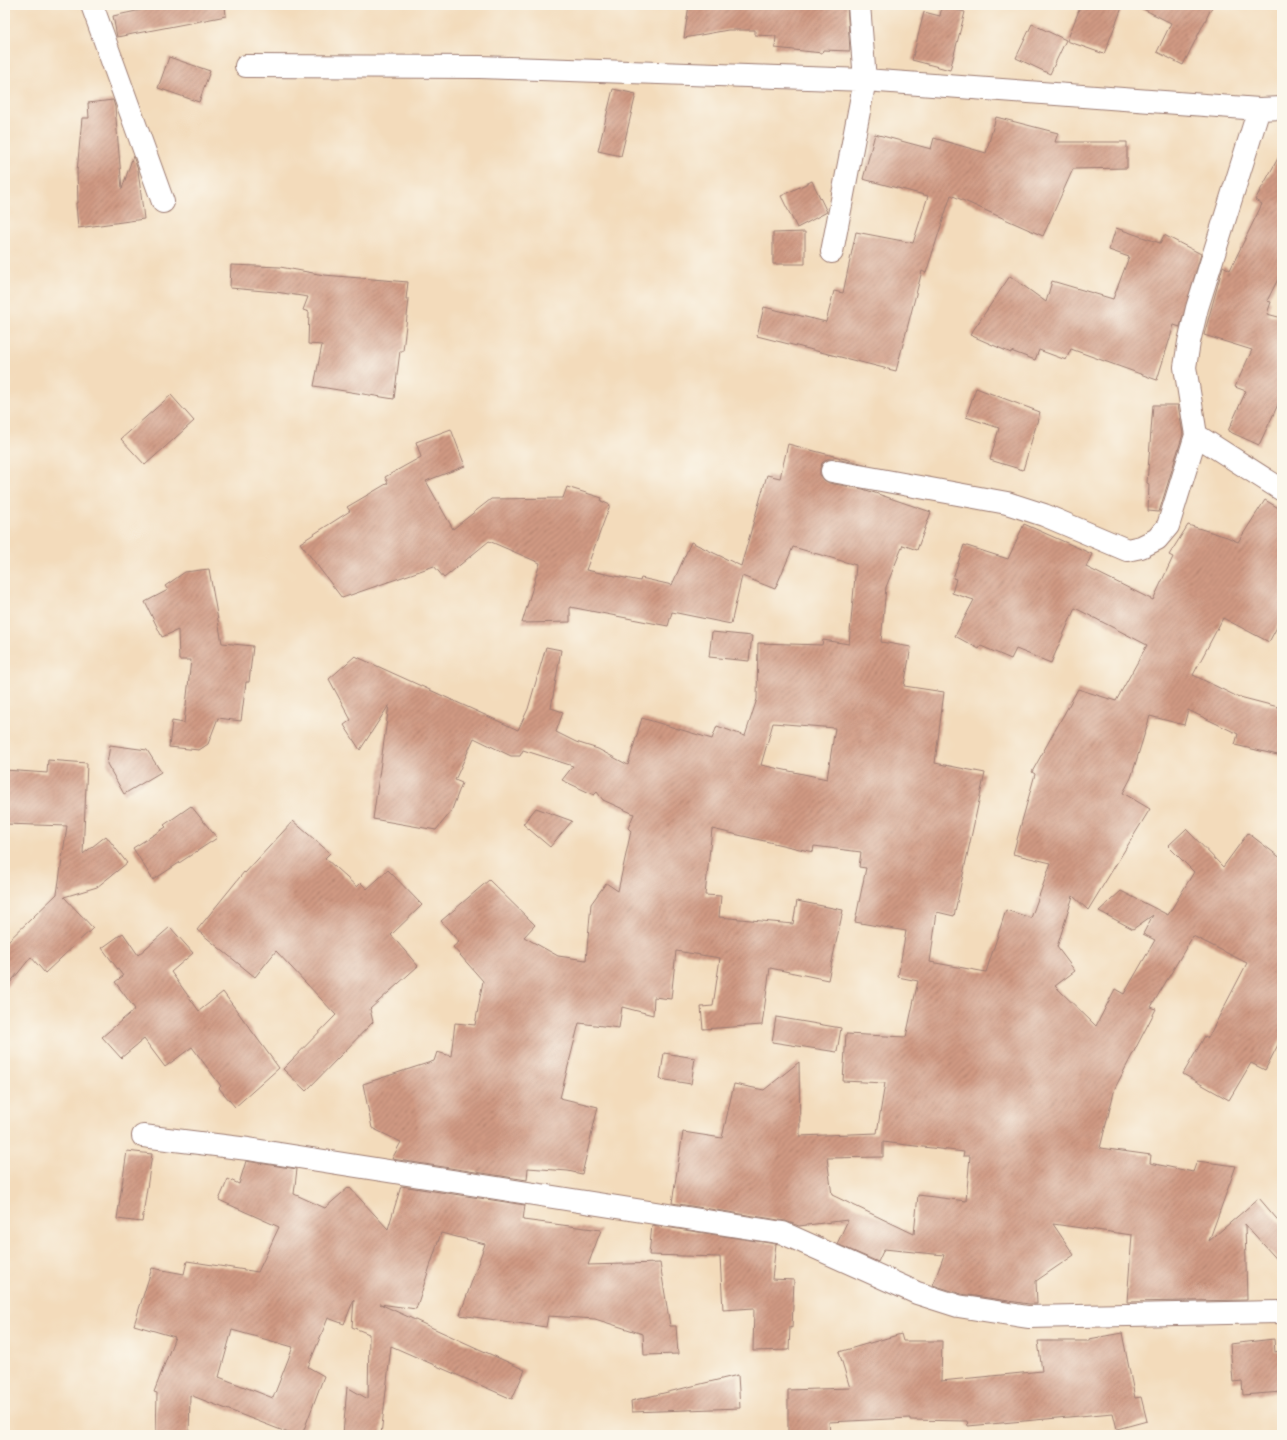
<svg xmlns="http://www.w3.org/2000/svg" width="1287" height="1440" font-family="Itim,sans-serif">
  <defs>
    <pattern id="building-hatch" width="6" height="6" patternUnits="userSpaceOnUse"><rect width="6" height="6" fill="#d09a83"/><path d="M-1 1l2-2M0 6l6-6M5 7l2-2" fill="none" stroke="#ab7d6b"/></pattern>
  </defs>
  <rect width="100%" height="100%" fill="#fbf7ec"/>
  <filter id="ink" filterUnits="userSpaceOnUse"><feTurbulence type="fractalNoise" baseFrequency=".025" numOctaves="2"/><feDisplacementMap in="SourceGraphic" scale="8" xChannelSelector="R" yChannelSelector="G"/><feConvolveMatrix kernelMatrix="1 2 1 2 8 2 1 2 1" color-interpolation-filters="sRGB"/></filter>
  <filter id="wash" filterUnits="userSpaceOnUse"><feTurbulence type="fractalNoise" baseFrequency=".012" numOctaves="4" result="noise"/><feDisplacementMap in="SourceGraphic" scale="16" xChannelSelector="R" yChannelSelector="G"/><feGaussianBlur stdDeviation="0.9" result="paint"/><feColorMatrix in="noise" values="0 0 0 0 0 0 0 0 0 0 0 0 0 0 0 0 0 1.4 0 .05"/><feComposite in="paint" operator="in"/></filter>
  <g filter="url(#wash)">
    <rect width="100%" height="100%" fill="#f3dbbb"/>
    <g id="blocks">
      <path fill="url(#building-hatch)" fill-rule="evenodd" d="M164,5h61l1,11 -109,21 -4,-21z
        M689,5h158l3,46 -27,-1 -1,3 -47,-5 1,-12 -21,-1v-5h-27l-44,8z
        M1081,5h42l-19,49 -37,-13z
        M1135,5h78l-30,60 -26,-13 14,-29z
        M942,6l23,6 -15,58 -38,-10 12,-48 16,4z
        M1032,24l34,16 -16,34 -34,-16z
        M169,57l41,14 -11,31 -41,-14z
        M613,89l23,5 -15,62 -23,-5z
        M113,100l2,7 7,82 11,-33 5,14 6,49 -66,9 -2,-25h2l-1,-31 5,-54h7l-1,-15z
        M996,117l62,16 -3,9h72v26l-54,1 -30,67 -92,-41 -25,78 -4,-2 -26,100 -139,-35 7,-29 62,15 8,-31 9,2 13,-61 57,11 15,-47 -65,-17 12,-45 56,15 3,-11 52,15z
        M1282,151v120l-15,30 4,1 -4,12 15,4v78l-23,49 -31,-14 18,-40 -11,-4 17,-37 -48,-15 19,-69 7,4 32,-66 -7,-4z
        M812,181l15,31 -30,16 -16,-32z
        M1116,228l44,15 4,-8 37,19 -21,73 -6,-2 -17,55 -86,-31 -5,11 -27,-10 -4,10 -24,-9v2l-41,-18 40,-59 36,26 6,-21 61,18 16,-42 -20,-7z
        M805,232v32h-32v-31z
        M231,265l49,2 44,8 84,7 -2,17h3l-6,52h-3l-6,48 -80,-13 8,-41 -14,-1 1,-32 -6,-2 5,-13 -32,-5 -46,-4z
        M976,388l64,24 -17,58 -33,-10 9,-32 -33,-11z
        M171,395l23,26 -49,44 -24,-26z
        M1153,405h25l5,29 -24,78 -11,-1 1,-27 -2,-1z
        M451,429l14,37 -39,15 27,48 38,-30 72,-1 4,-11 35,11 -1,3 9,4 -24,65 54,11 1,-3 31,7 19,-43 50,24 26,-91 13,3 8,-34 80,21 -34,-6h-7l-5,4 -2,6v6l4,5 5,3 34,6 68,23 -14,38 -14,-5 -17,42 -5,55 30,5 -7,39 40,6 -9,71 50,10 -31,143 -17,-4 -7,50 56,10 20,-62 25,8 20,-55 -38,-9 22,-80 -3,-2 46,-83 38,12 31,-56 -72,-37 -24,55 -35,-14 -5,10 -30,-13 -2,3 -24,-13 19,-36 -22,-7 4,-14 -3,-1 11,-33 44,14 16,-35 68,30 -6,13 67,33 20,-43 -4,-2 19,-30 39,12 11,5 27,-42 17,10v108l-13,24 -46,-24 -30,57 43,21 46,12v48l-47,-11 3,-11 -50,-24 -4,15 -34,-9 -19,62 -8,15 27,16 -62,101 -15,-14 -16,51 18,24 -20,15 41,40 19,-37 9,5 31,-54 -12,-6 10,-19 -20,14 -34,-18 22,-20 47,24 26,-43 -26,-26 18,-17 37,38 25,-34 34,26v178l-17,33 -14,-7 -22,37 -46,-26 22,-38 3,2 39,-75 -54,-27 -42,71 5,2 -41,79 -15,60 51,7 -1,8 43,9 4,-11 39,5 -27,75 50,-43 23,27v40l-37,-41 2,76 -120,2 5,-67 -79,-11 21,31 -38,26 1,23h-8l-68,-10 -28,-9 11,-30 -60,-6 -6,13 -41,-18 11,-24 -49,6 -14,-5 -113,-18 11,-71 39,6 12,-54 30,6 35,-28 1,74 77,-3 8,-50 -42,-2 3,-47 60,3 12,-56 -20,-4 8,-46 -51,-9 11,-54 -7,-1 2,-15 -47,-6 -1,6 -101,-23 -7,66 16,1 -2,21 74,7 4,-23 46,9 -15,70 -58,-12 -8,57 -59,4 -2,-22 12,-1 7,-48 -44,-7 -5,48 -17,-2 -1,18 -31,-8 -3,21 -40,-5 -19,75 38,9 -16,67 -14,-3 -40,-3 -1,12 -135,-21 9,-17 -29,-14 -9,-44 71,-23 3,-9 14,4 4,-33 20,2 8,-44 -30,-34 6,-5 -18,-21 48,-41 46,45 -11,12 34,19 28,4 5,-56 15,-21 12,8 13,-60 -3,-3 6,-14 -31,-14 -6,-8 -3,3 -32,-15 11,-14 -50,-16 -3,6h-9l-37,-18 -19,42 7,3 -11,29 -15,18 -63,-11 16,-114 -29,45 -16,-25 7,-5 -22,-41 26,-23 163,74 10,-21 18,-62 15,3 -10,58 12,4 -7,20 20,10 22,7 30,16 14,-47 70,21 5,-13 28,10 12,-37 1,-56 64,2 1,-5 26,4 7,-79 -63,-18 -18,42 -33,-13 -11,48 -59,-12 -4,14 -98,-19v15l-48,1 18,-60 -51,-22 -45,37 -10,-12 -92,32 -42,-55 50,-32 -3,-4 41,-24 -3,-6 36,-20 -5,-15zM773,723l62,5 -8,51 -66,-14zM883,1142l81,10 -1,4h7l-4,45 -48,-6 -4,39 -82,-39 -5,-37 56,-1z
        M209,569l13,74 31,3 -4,36h-3l-5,39 -23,-3 -10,26 -9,6 -30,-3 3,-26 12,2 7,-63h-12l-1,-30 -16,7 -17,-35 23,-12 -3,-4 20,-14z
        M712,632l40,4 -3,25 -40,-4z
        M110,745l37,5 14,22 -37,22 -17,-30z
        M48,760l39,3 -4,91 23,-18 21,27 -30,24 -33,10 29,31 -48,45 -14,-16 -26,32v-45l52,-50 10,-68 -62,-2v-54l42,3z
        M191,806l26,32 -64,42 -20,-32 33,-21 -2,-2z
        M536,808l36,13 -22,26 -27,-23z
        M293,821l37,32 -5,5 32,29 4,-4 6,6 21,-19 34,35 -31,30 27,31 -48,43 3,13 -67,69 -23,-22 53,-54 -60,-64 -21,26 -58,-47 47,-58 1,1z
        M170,927l23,26 -22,19 28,39 24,-19 56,76 -44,39 -16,-19 2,-2 -29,-39 -27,20 -21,-28 -23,19 -19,-21 33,-28 -20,-27 8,-6 -21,-28 21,-15 15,22z
        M776,1017l65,11 -4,24 -65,-10z
        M664,1053l31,5 -4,26 -31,-5z
        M127,1151l25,3 -10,68 -25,-3z
        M246,1161l51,8 -3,25 31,14 24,-21 39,42 13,-43 124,19 -2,15 78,10 -13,35 72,-2 10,63h6l2,28 -34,1 -1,-21 -48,-15 -47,-3 -2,11 -86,-12 25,-71 -44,-11 -25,76 -36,-5 145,66 -13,29 -121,-53 -10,89h-38l4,-48 21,12 1,-65 -17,-7 2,-28 -10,25 -16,-6 -20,49 16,9 -22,59h-8l-104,-40 -1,40h-33l1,-42 -3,-1 21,-55 -41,-12 18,-57 32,6 3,-13 71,11 21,-45 -60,-27 9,-21 11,5zM232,1330l61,17 -20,51 -54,-21z
        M652,1225l124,19 -4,35 22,1 -2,48 -2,-1 -1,23 -36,1 1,-43 -31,2 -3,-53 -71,-2z
        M1122,1333l13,65 6,-1 6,24 -30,8 -4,-16 -145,13 -1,-5 -57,-1v-2l-81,4 1,13h-42v-45l62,-2 -11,-36 62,-18 2,7h39l-1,40 101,-10 -4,-30h51v-2z
        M1274,1339l1,13 7,-2v42l-39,3 -1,-14 -9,1 -3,-38z
        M738,1375l2,33 -108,4 -1,-11z"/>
    </g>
  </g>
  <g filter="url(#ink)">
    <use href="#blocks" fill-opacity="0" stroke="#9e7d73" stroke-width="1"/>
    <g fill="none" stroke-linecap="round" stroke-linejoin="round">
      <g stroke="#9e7d73" stroke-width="24">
        <path id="minor" d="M92,5l71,197
          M246,66l234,1 385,13 -6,-75
          M832,252l33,-172 394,29 23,-1
          M1196,435l86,55
          M832,471l175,32 37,12 83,35 14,-3 16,-8 11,-13 28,-91 -11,-68 4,-25 8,-34 62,-199
          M143,1136l105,13 535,84 134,60 41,13 70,11 254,-5"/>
      </g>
      <use href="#minor" stroke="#fff" stroke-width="22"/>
    </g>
  </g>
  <rect width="1287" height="1440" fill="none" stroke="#fbf7ec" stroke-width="20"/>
</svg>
